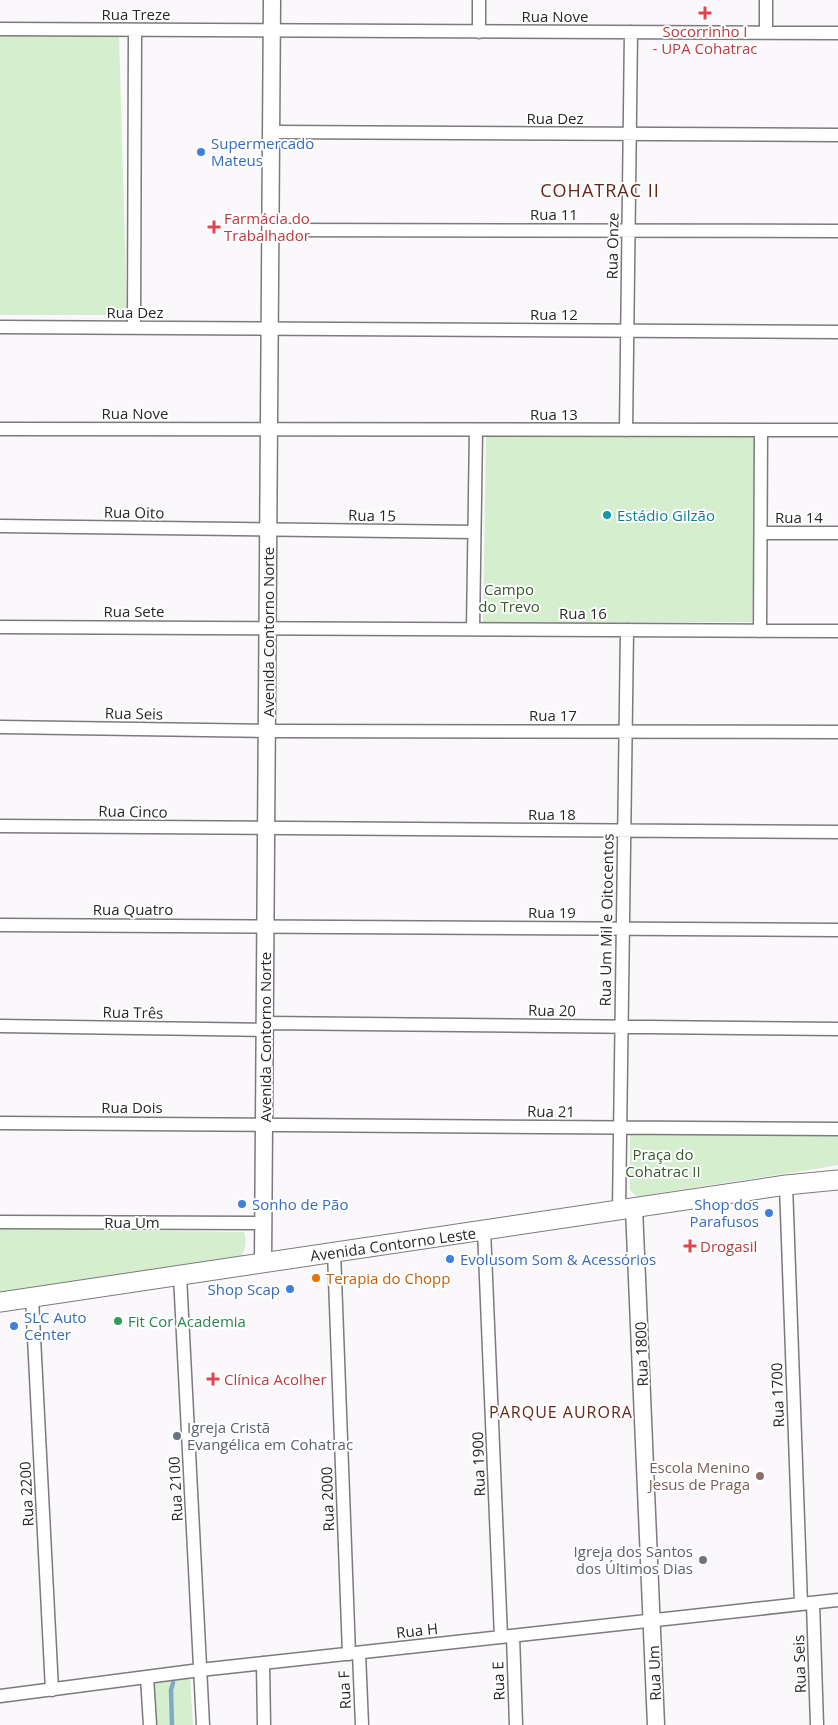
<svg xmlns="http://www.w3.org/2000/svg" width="838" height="1725" font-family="'Open Sans',sans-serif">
  <rect width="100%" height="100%" fill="#faf8fb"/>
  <path fill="#d4eece" d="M119,35l8,280h-127v-279z
    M733,435l25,2 -6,185 -269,1 3,-187z
    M784,1130l54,2v33c-67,12 -134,20 -201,32l-7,-7v-55z
    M0,1229l244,3c4,11 1,21 -7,29l-237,33z
    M190,1676l3,49h-37l-3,-44z"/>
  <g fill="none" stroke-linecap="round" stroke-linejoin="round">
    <path stroke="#7fa9c4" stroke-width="4.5" d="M172,1725l-1,-35 2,-7"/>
    <g stroke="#7c7a7c" stroke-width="15">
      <path id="minor" d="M0,29l838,4
        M479,32v-32
        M766,33v-33
        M271,132l567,3
        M271,230l567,1
        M0,327l838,5
        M134,328l1,-297
        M0,429l838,1
        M626,430l5,-398
        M0,526l474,6
        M761,533h77
        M0,627l838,4
        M473,629l3,-199
        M760,631l1,-201
        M0,727l267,4 571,1
        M0,826l838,6
        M0,925l838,5
        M265,1023l573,6
        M0,1026l265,4
        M0,1123l838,6
        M786,1185l15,419
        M619,1210l8,-580
        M0,1222l263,1
        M484,1230l17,407
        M334,1252l15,402
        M180,1276l23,449
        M32,1298l20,392
        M813,1603l4,122
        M513,1636l3,89
        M359,1653l3,72
        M263,1663l1,62
        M147,1677l3,48
        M0,1696l200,-26 638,-70"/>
    </g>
    <g stroke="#7c7a7c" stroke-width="19">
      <path id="tertiary" d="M634,1208l22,517
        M263,1263l9,-1263"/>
    </g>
    <g stroke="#7c7a7c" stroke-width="21">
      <path id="secondary" d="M0,1302l786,-117 52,-5"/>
    </g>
    <use href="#minor" stroke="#fff" stroke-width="12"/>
    <use href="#tertiary" stroke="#fff" stroke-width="16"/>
    <use href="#secondary" stroke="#fff" stroke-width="19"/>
  </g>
  <g fill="#e0444e" stroke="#fff" stroke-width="2">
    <path d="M702.5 5.5h5v5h5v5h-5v5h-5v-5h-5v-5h5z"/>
    <path d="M211.5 219.5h5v5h5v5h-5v5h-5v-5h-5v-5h5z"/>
    <path d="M687.5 1238.5h5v5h5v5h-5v5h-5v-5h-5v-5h5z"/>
    <path d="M210.5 1371.5h5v5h5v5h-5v5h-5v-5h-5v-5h5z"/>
  </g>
  <g fill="#3f7fe0" stroke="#fff" stroke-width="2">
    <circle cx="201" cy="152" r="5"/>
    <circle cx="242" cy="1204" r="5"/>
    <circle cx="769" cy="1213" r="5"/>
    <circle cx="450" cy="1259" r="5"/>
    <circle cx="290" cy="1289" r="5"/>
    <circle cx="14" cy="1326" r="5"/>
  </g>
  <circle fill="#0f9aa8" stroke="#fff" stroke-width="2" cx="607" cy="515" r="5"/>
  <circle fill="#e8710a" stroke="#fff" stroke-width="2" cx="316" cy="1278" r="5"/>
  <circle fill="#2e9e5b" stroke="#fff" stroke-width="2" cx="118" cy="1321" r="5"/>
  <g fill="#6b7280" stroke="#fff" stroke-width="2">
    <circle cx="177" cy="1436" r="5"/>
    <circle cx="703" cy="1560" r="5"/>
  </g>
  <circle fill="#8d6e63" stroke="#fff" stroke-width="2" cx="760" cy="1476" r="5"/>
  <g text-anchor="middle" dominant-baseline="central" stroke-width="4" stroke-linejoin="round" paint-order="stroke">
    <g font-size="15" fill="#292829" stroke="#fff">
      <text x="136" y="14">Rua Treze</text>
      <text x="555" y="16">Rua Nove</text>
      <text x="555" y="118">Rua Dez</text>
      <text x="554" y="214">Rua 11</text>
      <text transform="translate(612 246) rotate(-89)">Rua Onze</text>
      <text x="135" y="312">Rua Dez</text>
      <text x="554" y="314">Rua 12</text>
      <text x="135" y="413">Rua Nove</text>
      <text x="554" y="414">Rua 13</text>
      <text transform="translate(134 512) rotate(1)">Rua Oito</text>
      <text transform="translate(372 515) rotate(1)">Rua 15</text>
      <text x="799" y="517">Rua 14</text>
      <text x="134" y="611">Rua Sete</text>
      <text x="583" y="613">Rua 16</text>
      <text transform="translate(268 632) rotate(-90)">Avenida Contorno Norte</text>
      <text transform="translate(134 713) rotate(1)">Rua Seis</text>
      <text x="553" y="715">Rua 17</text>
      <text transform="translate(133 811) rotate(1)">Rua Cinco</text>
      <text x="552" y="814">Rua 18</text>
      <text x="133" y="909">Rua Quatro</text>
      <text x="552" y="912">Rua 19</text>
      <text transform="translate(606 920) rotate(-89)">Rua Um Mil e Oitocentos</text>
      <text transform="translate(552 1010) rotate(1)">Rua 20</text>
      <text transform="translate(133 1012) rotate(1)">Rua Três</text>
      <text transform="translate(265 1037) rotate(-90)">Avenida Contorno Norte</text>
      <text x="132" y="1107">Rua Dois</text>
      <text transform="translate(551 1111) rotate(1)">Rua 21</text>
      <text x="132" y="1222">Rua Um</text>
      <text transform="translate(393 1244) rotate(-8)">Avenida Contorno Leste</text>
      <text transform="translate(641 1354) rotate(-92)">Rua 1800</text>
      <text transform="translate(777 1395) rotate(-92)">Rua 1700</text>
      <text transform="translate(478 1464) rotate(-92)">Rua 1900</text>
      <text transform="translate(175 1489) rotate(-93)">Rua 2100</text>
      <text transform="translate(26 1494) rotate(-93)">Rua 2200</text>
      <text transform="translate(327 1499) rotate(-92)">Rua 2000</text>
      <text transform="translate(417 1630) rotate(-6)">Rua H</text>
      <text transform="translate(799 1664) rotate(-92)">Rua Seis</text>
      <text transform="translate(654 1673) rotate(-92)">Rua Um</text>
      <text transform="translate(498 1681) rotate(-92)">Rua E</text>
      <text transform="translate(344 1690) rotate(-93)">Rua F</text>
    </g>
    <g font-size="15" fill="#be3a42" stroke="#fff" text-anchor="start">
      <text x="705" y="31" text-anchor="middle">Socorrinho I<tspan x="705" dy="17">- UPA Cohatrac</tspan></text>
      <text x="224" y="218">Farmácia do<tspan x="224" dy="17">Trabalhador</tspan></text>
      <text x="700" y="1246">Drogasil</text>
      <text x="224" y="1379">Clínica Acolher</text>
    </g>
    <g font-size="15" fill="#366cbe" stroke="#fff" text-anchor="start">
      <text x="211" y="143">Supermercado<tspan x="211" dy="17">Mateus</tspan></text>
      <text x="252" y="1204">Sonho de Pão</text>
      <text x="759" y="1204" text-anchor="end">Shop dos<tspan x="759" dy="17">Parafusos</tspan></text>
      <text x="460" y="1259">Evolusom Som &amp; Acessórios</text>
      <text x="280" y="1289" text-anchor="end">Shop Scap</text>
      <text x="24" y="1317">SLC Auto<tspan x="24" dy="17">Center</tspan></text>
    </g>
    <g font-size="15" fill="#0d838f" stroke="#fff" text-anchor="start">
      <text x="617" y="515">Estádio Gilzão</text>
    </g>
    <g font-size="15" fill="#335b29" stroke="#fff">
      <text x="509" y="589">Campo<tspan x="509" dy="17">do Trevo</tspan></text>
      <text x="663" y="1154">Praça do<tspan x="663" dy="17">Cohatrac II</tspan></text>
    </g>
    <g font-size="15" fill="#c56008" stroke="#fff" text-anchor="start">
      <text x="326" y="1278">Terapia do Chopp</text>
    </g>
    <g font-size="15" fill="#27864d" stroke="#fff" text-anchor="start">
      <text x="128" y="1321">Fit Cor Academia</text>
    </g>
    <g font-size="15" fill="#5b616d" stroke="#fff" text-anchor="start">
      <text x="187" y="1427">Igreja Cristã<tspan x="187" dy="17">Evangélica em Cohatrac</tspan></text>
      <text x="693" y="1551" text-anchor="end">Igreja dos Santos<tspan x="693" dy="17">dos Últimos Dias</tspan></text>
    </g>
    <g font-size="15" fill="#785e54" stroke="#fff" text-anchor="end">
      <text x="750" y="1467">Escola Menino<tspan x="750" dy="17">Jesus de Praga</tspan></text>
    </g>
    <g font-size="16" letter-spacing="1" fill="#682517" stroke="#fff">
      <text x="561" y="1412">PARQUE AURORA</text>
    </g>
    <g font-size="18" letter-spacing="1" fill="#682517" stroke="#fff">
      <text x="600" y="190">COHATRAC II</text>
    </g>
  </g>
</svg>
